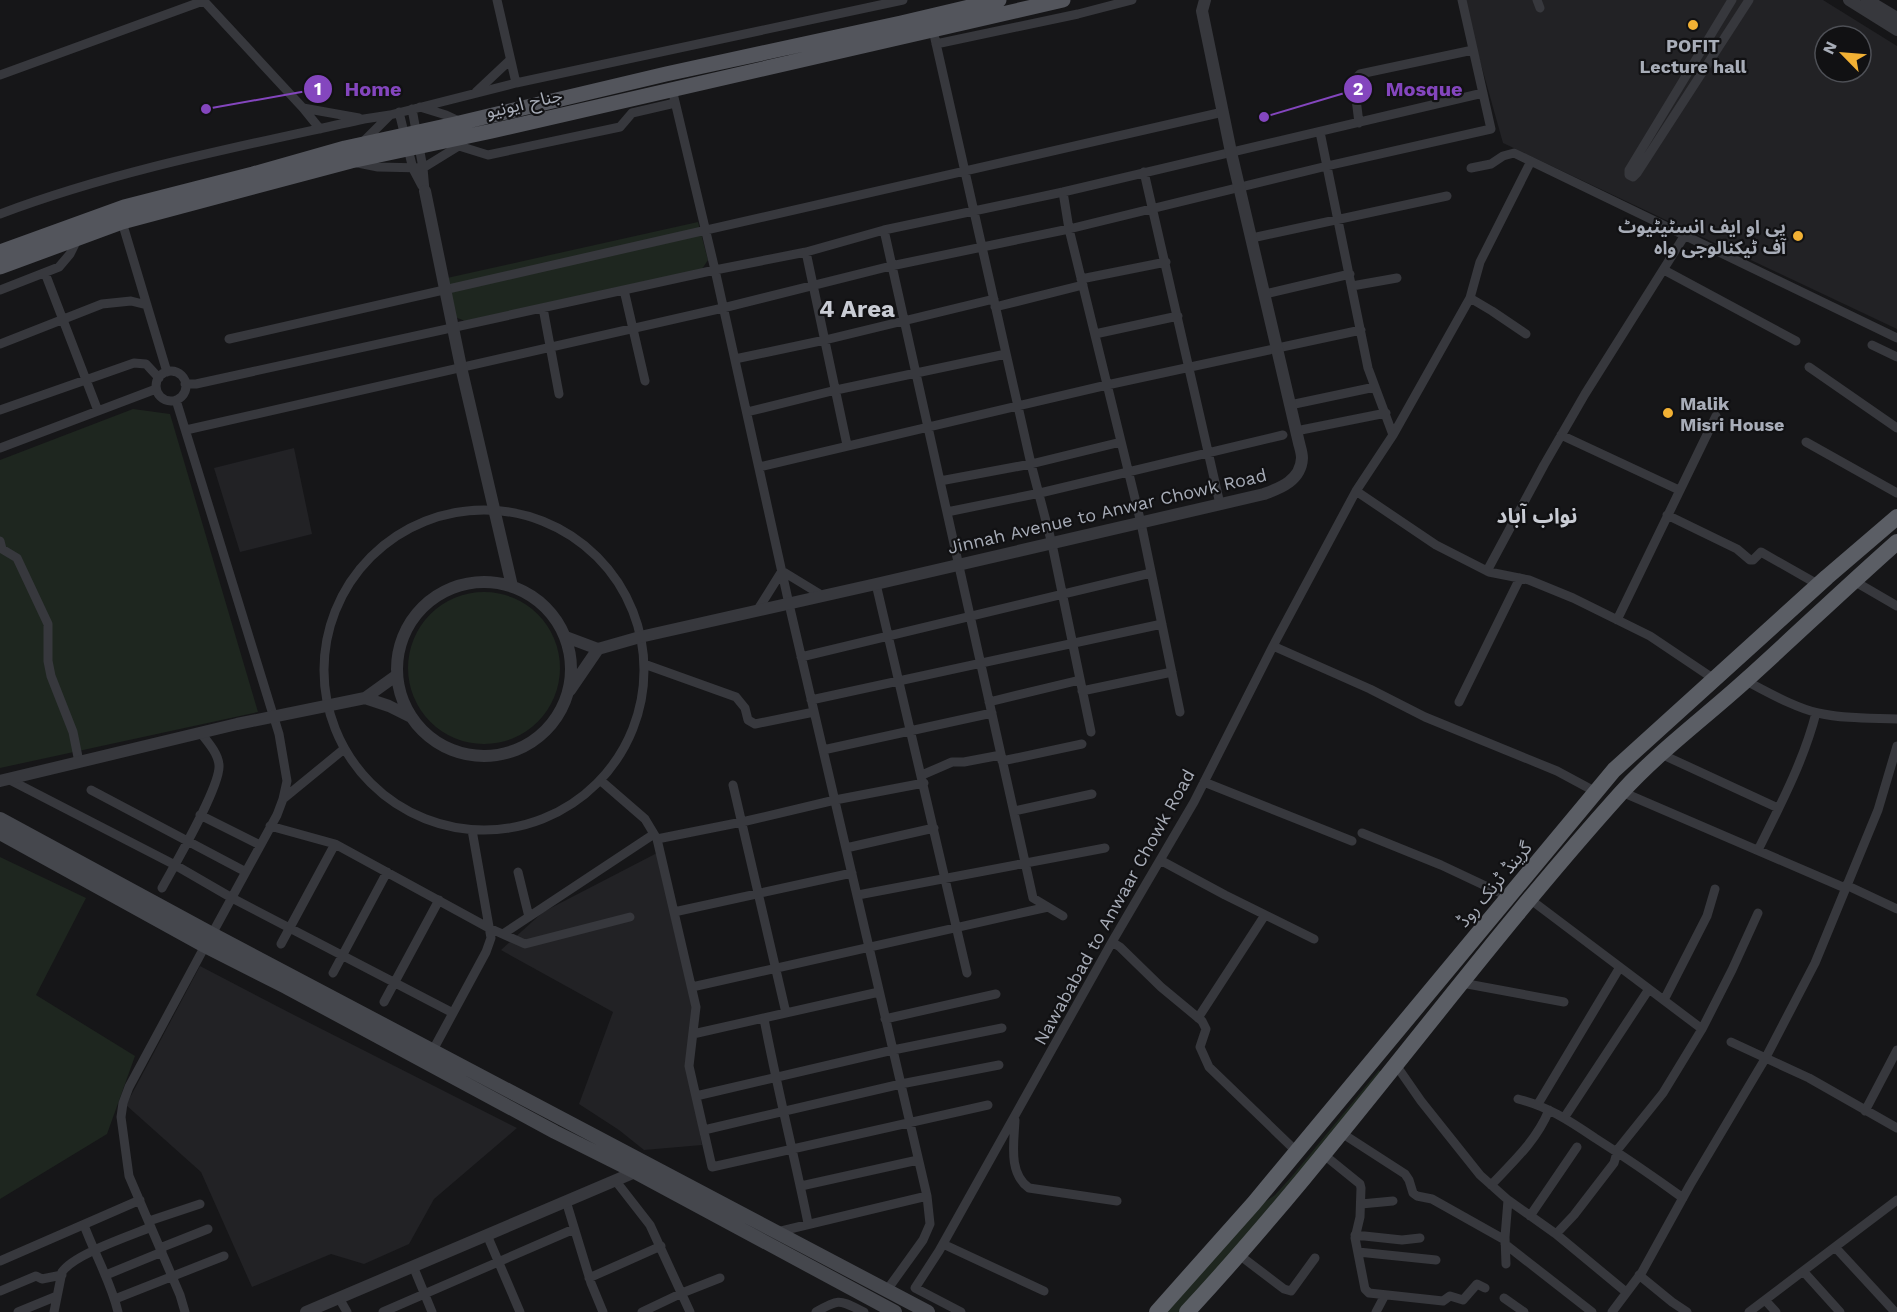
<svg xmlns="http://www.w3.org/2000/svg" width="1897" height="1312" font-family="'Work Sans','Noto Sans Arabic',sans-serif">
  <rect width="100%" height="100%" fill="#161618"/>
  <path fill="#222225" fill-rule="evenodd" d="M1463,0h360l74,46v283l-394,-186zM1825,36h36v36h-36z
    M294,448l18,86 -72,18 -26,-84z
    M657,853l37,158 -7,50 15,84 -58,5 -25,-20 -40,-26 34,-92 -112,-62 42,-38z
    M200,966l94,49 223,113 -83,71 -25,45 -45,20 -33,-10 -79,33 -51,-115 -75,-67z"/>
  <path fill="#1e261f" d="M698,222l10,38 -6,9 -237,52 -10,-4 -8,-39z
    M133,409l37,5 88,298 -258,56v-308z
    M408 668a76 76 0 1 1 152 0a76 76 0 1 1-152 0Z
    M0,857l86,41 -50,97 99,61 -28,78 -107,65z
    M1379,1070l3,5 -201,237h-16l97,-108 13,-9 18,-20z"/>
  <g fill="none" stroke-linecap="round" stroke-linejoin="round">
    <path stroke="#37383d" stroke-width="9" d="M203,0l100,108 17,21
      M497,0l19,83
      M1537,0l3,8
      M1732,0l-103,170v5l4,2 4,-4 112,-173
      M933,30l98,434 21,80 39,188
      M936,44l142,-30 54,-14
      M0,75l203,-74
      M672,89l43,181 74,334 138,592 3,28 -7,16 -36,50
      M476,92l34,-32
      M420,107l26,8 15,7
      M303,108l56,10
      M412,109l11,59 2,23
      M399,112l14,57 9,17
      M1359,123l-5,-40 2,-5 4,-4 113,-24
      M1320,132l48,236 25,67 -37,56 80,54 53,27 40,8 44,18 77,38 64,43
      M363,142l27,-27
      M459,146l29,9 132,-28 12,-14 43,-10
      M358,163l20,4 45,1 39,-24
      M1471,168l20,-4 12,-8 11,-3 383,185
      M1144,172l76,332
      M1063,192l6,37 72,294 39,189
      M0,214c117,-44 242,-68 364,-95l26,-4 126,-32 387,-83
      M122,222l45,150
      M884,230l149,668 30,18
      M1252,238l195,-42
      M806,252l41,193
      M1664,270l132,71
      M45,273l53,138
      M1081,279l85,-17
      M1352,286l45,-8
      M0,290l59,-23 11,-13 8,-16
      M624,290l21,91
      M1265,294l85,-20
      M1470,298l22,13 34,23
      M995,307l88,-22
      M543,308l16,86
      M1095,334l83,-18
      M229,339l994,-227
      M0,344l102,-40 29,-3 16,4
      M1872,345l25,12
      M735,359l90,-19 169,-41
      M1809,367l88,61
      M156 386a15 15 0 1 1 30 0a15 15 0 1 1-30 0Z
      M185,384h11l519,-114 91,-18 78,-22 179,-38 420,-99
      M176,400l103,334 8,47 -4,18 -6,16 -65,119
      M1290,405l85,-18
      M0,410l134,-47 12,1 13,14
      M747,412l89,-22 170,-36
      M186,430l537,-122 168,-42 178,-37 258,-63 164,-37 -29,-129
      M1296,431l90,-18
      M1393,435l77,-137 10,-36 51,-101
      M1561,435l118,55
      M1806,442l91,51
      M0,448l156,-59
      M759,467l348,-82 254,-55
      M940,481l91,-17 90,-22
      M324 670a160 160 0 1 1 320 0a160 160 0 1 1-320 0Z
      M947,512l93,-19 243,-58
      M1667,515l70,34 13,11h3l8,-8 58,33
      M0,541l2,8 15,9 31,66v37l3,15 22,56 6,30
      M1487,571l57,-106 41,-71 100,-159
      M1854,581l43,25
      M876,584l91,389
      M757,611l25,-40 41,25
      M1617,620l99,-204
      M1273,646l97,43 55,28 132,54 39,21
      M801,657l350,-84
      M644,664l92,33 9,11 3,12 7,4 59,-12
      M1746,681c22,11 47,26 72,32 26,6 53,5 79,6
      M1082,691l90,-19
      M811,700l351,-76
      M989,702l91,-22
      M1459,702l61,-124
      M823,750l169,-37
      M1661,754l117,54
      M1002,761l80,-17
      M922,775l30,-13h12l37,-7
      M8,779l167,86 57,33 221,115
      M600,780l45,39 12,20 39,168 -7,59 23,101 276,-62
      M1204,782l148,59
      M733,785l53,228
      M91,790l155,82
      M1622,792l223,96
      M283,799l61,-50
      M1014,811l78,-17
      M200,815l60,30
      M270,826l65,18 154,84 36,16 105,-27
      M1362,833l79,32 68,32
      M657,839l85,-17 93,-22 89,-17
      M846,848l88,-20
      M1758,850c22,-44 46,-90 58,-137
      M1160,860l65,35 89,44
      M518,872l11,45
      M1846,885l51,24
      M162,888c12,-22 59,-102 57,-123 -1,-12 -12,-24 -19,-33
      M858,895l247,-47
      M1531,900l171,129
      M674,912l178,-39
      M503,934l151,-100
      M1112,942l8,5 41,40 41,34 4,8 -6,18 9,20 88,85
      M281,944l54,-100
      M333,973l54,-101
      M1462,983l102,19
      M692,987l356,-80
      M1664,1000l43,-84 8,-27
      M384,1002l55,-102
      M1198,1018l67,-103
      M764,1019c13,68 30,136 44,204
      M885,1019l111,-25
      M693,1034l186,-42
      M1731,1042l78,36 88,50
      M433,1050l53,-98 5,-14 -19,-108
      M1396,1065l25,36 59,74 28,25 48,34 70,58
      M696,1096l197,-46 109,-22
      M1518,1099c29,7 52,22 77,39 30,19 59,39 88,60
      M1538,1104l82,-137
      M1865,1111l32,-61
      M1566,1115l83,-126
      M1015,1120c-1,23 -7,53 14,68l88,13
      M704,1130l197,-46 98,-19
      M1340,1132l65,42 4,6 4,13 4,3 15,3 73,41
      M1323,1154l37,30 1,4 -1,29 -5,21 10,51 4,4 74,8 7,-5 13,4 14,-16 8,4
      M615,1180l35,45 40,87
      M1491,1185c22,-23 46,-45 58,-75
      M801,1186l117,-26
      M566,1201l25,82 12,29
      M1361,1204l32,-3
      M1530,1216l47,-69
      M149,1221l51,-17
      M84,1225c11,30 27,57 34,87
      M777,1232l150,-36
      M1556,1234l18,-19 40,-52 4,-14 45,-56 39,-64 30,-59 26,-57
      M487,1235l33,77
      M1355,1235l47,5 18,-2
      M943,1244l101,47
      M1505,1244l87,68
      M1835,1247l60,65
      M160,1248l48,-19
      M1358,1252l78,8
      M1238,1254l46,35 7,2 24,-33
      M0,1261l140,-61
      M1506,1264l-1,-27 3,-37
      M413,1266l19,46
      M1803,1271l37,41
      M106,1275l56,-23
      M1639,1275l33,27 15,10
      M589,1278l72,-32
      M0,1291l36,-15 6,3 20,-4
      M339,1298l8,14
      M1504,1298l20,14
      M115,1299l109,-43
      M1765,1300l11,12
      M18,1312l39,-16
      M54,1312l8,-40c12,-18 68,-36 89,-45
      M185,1312l-5,-17 -51,-119 -8,-59 2,-14 6,-16 76,-141
      M383,1312l191,-83
      M642,1312l40,-19 38,-15
      M816,1312c24,-14 23,-12 48,0
      M961,1312l-46,-24 24,-37 173,-309 82,-140 79,-156 83,-155
      M1376,1312l9,-17
      M1612,1312l30,-40 48,-87 75,-126 50,-96 63,-153 19,-64
      M1749,1312l148,-112"/>
    <path stroke="#37383d" stroke-width="12" d="M1849,0l48,30
      M1867,0l30,18
      M425,191l36,176 51,219
      M397 669a87 87 0 1 1 174 0a87 87 0 1 1-174 0Z
      M566,637l32,12
      M598,649l42,-12 236,-53 388,-90c17,-6 37,-14 38,-36 0,-5 -2,-11 -3,-15l-68,-291 -29,-141 3,-11
      M570,690l28,-41
      M365,698l24,8 22,11
      M0,781l237,-57 128,-26 32,-23
      M306,1312l329,-140 4,-6"/>
    <path stroke="#45474d" stroke-width="14" d="M0,819l212,115 716,378
      M0,833l205,113 81,41 269,145 80,40 260,140"/>
    <path stroke="#53555c" stroke-width="15" d="M0,252l124,-45 129,-33 92,-26 110,-24 211,-50 235,-51 98,-23
      M0,267l122,-45 229,-61 141,-30 571,-131"/>
    <path stroke="#5b5e65" stroke-width="16" d="M1157,1312l97,-109 360,-433 213,-193 70,-60
      M1187,1312c153,-165 282,-350 433,-518 38,-42 83,-75 125,-113 51,-46 100,-93 152,-139"/>
  </g>
  <g fill="#f2b134" stroke="#111113" stroke-width="2">
    <circle cx="1693" cy="25" r="6"/>
    <circle cx="1798" cy="236" r="6"/>
    <circle cx="1668" cy="413" r="6"/>
  </g>
  <g text-anchor="middle" dominant-baseline="central" stroke-width="4.5" stroke-linejoin="round" paint-order="stroke">
    <g font-size="18" font-weight="bold" fill="#a8adb8" stroke="#111113">
      <text x="1693" y="45">POFIT<tspan x="1693" dy="21">Lecture hall</tspan></text>
      <text x="1786" y="226" text-anchor="end">پی او ایف انسٹیٹیوٹ<tspan x="1786" dy="21">آف ٹیکنالوجی واہ</tspan></text>
      <text x="1680" y="403" text-anchor="start">Malik<tspan x="1680" dy="21">Misri House</tspan></text>
    </g>
    <g font-size="18" fill="#a8adb8" stroke="#111113">
      <text transform="translate(524 103) rotate(-13)">جناح ایونیو</text>
      <text transform="translate(1107 511) rotate(-13)">Jinnah Avenue to Anwar Chowk Road</text>
      <text transform="translate(1494 884) rotate(-50)">گرینڈ ٹرنک روڈ</text>
      <text transform="translate(1114 907) rotate(-61)">Nawababad to Anwaar Chowk Road</text>
    </g>
    <g font-size="21" font-weight="bold" fill="#c9ccd4" stroke="#111113">
      <text x="1537" y="515">نواب آباد</text>
    </g>
    <g font-size="24" font-weight="bold" fill="#c9ccd4" stroke="#111113">
      <text x="857" y="309">4 Area</text>
    </g>
  </g>
  <path fill="none" stroke="#8446be" stroke-width="2" d="M206 109L318 89M1264 117L1358 89"/>
  <g fill="#8446be" stroke="#111113" stroke-width="2">
    <circle cx="206" cy="109" r="6"/>
    <circle cx="1264" cy="117" r="6"/>
    <circle cx="318" cy="89" r="15"/>
    <circle cx="1358" cy="89" r="15"/>
  </g>
  <g font-size="18" text-anchor="middle" font-weight="bold" fill="#fff">
    <text x="318" y="95">1</text>
    <text x="1358" y="95">2</text>
  </g>
  <g font-size="20" text-anchor="middle" font-weight="bold" fill="#8446be" stroke="#111113" stroke-width="4.5" stroke-linejoin="round" paint-order="stroke">
    <text x="373" y="96">Home</text>
    <text x="1424" y="96">Mosque</text>
  </g>
  <g transform="translate(1843 54) rotate(295)"><circle r="28" fill="#111113" stroke="#4d4f55" stroke-width="1.5"/>
  <path d="M0-4.5L10 22L0 15L-10 22Z" fill="#f2b134"/>
  <text y="-9" font-size="16" font-weight="bold" text-anchor="middle" fill="#a8adb8">N</text>
  </g>
</svg>
